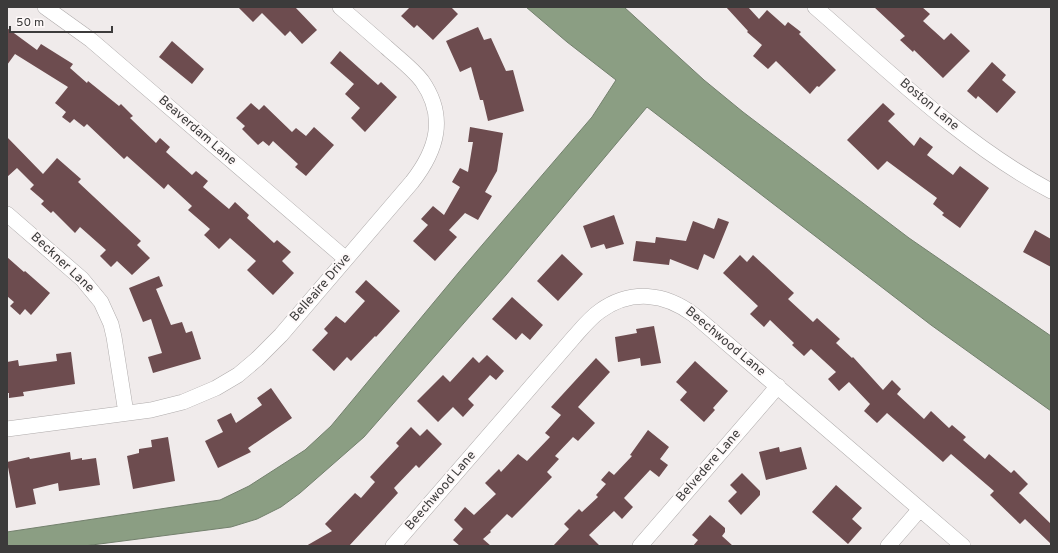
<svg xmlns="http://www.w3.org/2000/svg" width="1058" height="553" font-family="Overpass,sans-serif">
  <rect width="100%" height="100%" fill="#f0ebeb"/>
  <path fill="#8b9e83" stroke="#73806d" d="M526,7h98l80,73 39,32 166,126 142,98v75l-120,-86 -284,-218 -141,168 -142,162 -64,56 -19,14 -24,12 -26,8 -147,19h-77v-14l213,-32 29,-14 56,-36 26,-24 128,-154 133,-155 24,-37 -49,-38z"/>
  <path fill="#6d4c4f" d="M238,7h57l22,23 -15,14 -12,-13 -5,5 -23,-23 -9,9z
    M410,7h41l7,7 -25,26 -16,-15 -3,3 -13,-12z
    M726,7h22l11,12 8,-9 18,16 3,-4 13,10 -2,2 37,36 -17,17 -2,-1 -7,8 -34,-33 -8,8 -15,-13 9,-11 -15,-13 1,-1z
    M874,7h48l8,7 -7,7 21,19 7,-7 19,18 -27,27 -29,-28 -1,2 -13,-12 5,-4z
    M478,27l6,13 7,-2 15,33 7,-1 11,41 -36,10 -5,-21h-3l-9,-33 -11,5 -14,-31z
    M7,28l30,22 4,-6 32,20 -3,4 17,15 1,-2 31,25 2,-2 12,12 -3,2 26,25 4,-5 10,9 -4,5 26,23 4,-4 12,10 -5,6 26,22 6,-7 14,13 -2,3 27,25 3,-3 14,12 -9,9 12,12 -21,22 -26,-25 9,-9 -26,-23 -11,11 -15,-14 6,-6 -22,-19 4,-4 -24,-22 -4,5 -37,-33 -3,3 -37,-35 -3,3 -10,-8 -4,4 -8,-6 4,-5 -11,-9 13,-16 -53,-33 -8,11z
    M172,41l32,28 -12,15 -33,-27z
    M340,51l38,34 3,-3 16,15 -32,35 -14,-14 9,-10 -15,-14 9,-10 -24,-21z
    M992,62l14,13 -4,5 14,12 -19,21 -19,-17 -2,3 -9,-8z
    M251,103l8,7 5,-5 28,27 4,-4 10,8 8,-9 20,18 -28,31 -11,-9 3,-3 -25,-23 -4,5 -6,-5 -5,4 -16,-16 3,-3 -9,-8z
    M883,103l12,11 -7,7 26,25 6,-9 13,10 -6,8 26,20 7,-9 29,22 -29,40 -18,-13 2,-2 -11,-9 4,-6 -50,-37 -9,9 -31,-30z
    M470,127l33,6 -6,38 -12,21 7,4 -14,24 -13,-7 -16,17 8,7 -22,24 -22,-20 15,-16 -7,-6 12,-13 11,9 16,-28 -8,-5 8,-14 8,4 5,-30h-5z
    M7,137l36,37 14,-16 24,21 -3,3 63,59 -4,4 13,13 -18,17 -15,-14 -6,6 -11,-11 6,-6 -26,-23 -5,6 -22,-22 -2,2 -10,-9 3,-3 -14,-12 4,-4 -17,-17 -10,9z
    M614,215l10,29 -18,5 -2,-5 -13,4 -8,-22z
    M718,218l11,4 -15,37 -10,-5 -6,16 -28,-11 -1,6 -36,-4 3,-20 19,2 1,-6 30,4 7,-20 21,8z
    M1035,230l16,9v28l-28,-15z
    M562,254l21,20 -25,27 -21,-20z
    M740,255l7,7 6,-7 28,26 13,12 -6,6 25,23 4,-4 23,21 -4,4 16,15 1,-1 30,33 9,-10 9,9 -4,5 27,25 7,-8 18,17 3,-3 14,12 -3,3 22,19 4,-5 22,19 3,-3 14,14 -9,9 32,31v20l-26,-25 -5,5 -30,-29 4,-4 -43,-37 -8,8 -56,-49 -10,10 -13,-12 6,-7 -21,-22 -10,9 -11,-12 8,-7 -25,-23 -7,7 -12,-11 2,-2 -24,-23 -6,7 -14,-13 8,-8 -35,-33z
    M7,257l17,15 1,-1 25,22 -19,22 -6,-6 -5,6 -10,-9 4,-4 -7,-6z
    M159,276l4,10 -7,3 15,36 11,-3 4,11 6,-2 9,28 -48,14 -5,-16 14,-4 -11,-34 -8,3 -14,-34z
    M366,280l34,31 -24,26 -1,-1 -24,25 -4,-4 -13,14 -22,-21 16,-17 -4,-4 12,-13 9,7 20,-22 -10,-9z
    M512,297l31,28 -13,15 -8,-7 -6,7 -24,-21z
    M654,326l7,37 -20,3 -1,-8 -22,4 -3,-25 22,-4 -1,-4z
    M71,352l4,32 -52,8 1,4 -15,2v-5h-2v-31l11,-2 1,6 38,-5 -1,-7z
    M487,355l17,16 -8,9 -6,-5 -22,24 6,6 -11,12 -10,-10 -15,15 -21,-21 26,-26 7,7 23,-25 6,6z
    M596,358l14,14 -32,35 17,16 -17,18 -5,-4 -18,19 4,3 -12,13 5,5 -26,27 -14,14 -5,-4 -17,17 1,1 -8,7 8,7h-31l-7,-6 10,-11 -9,-9 11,-13 9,8 22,-21 -11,-11 14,-14 2,3 17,-18 9,7 23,-24 -5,-4 16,-18 -10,-8z
    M695,361l33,30 -15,17 2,2 -11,12 -24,-22 7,-8 -11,-10z
    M271,388l21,30 -44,30 3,4 -33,16 -13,-27 18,-9 -6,-12 14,-7 5,10 26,-18 -5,-7z
    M411,427l9,9 7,-7 15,15 -23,24 -3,-3 -22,23 4,5 -49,53h-43l26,-15 -7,-7 30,-31 6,5 14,-16 -5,-5 29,-31 -3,-3z
    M648,430l21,17 -9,12 8,6 -9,12 -9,-7 -26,28 9,9 -11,12 -8,-8 -25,24 11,11h-47l16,-17 -5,-5 15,-15 3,3 16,-15 -2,-2 10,-11 -5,-4 8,-9 5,4 18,-19 -2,-1z
    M168,437l7,44 -42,8 -6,-33 12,-3v-4l13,-2 -1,-7z
    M779,447l1,5 21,-5 6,22 -41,11 -7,-28z
    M70,452l1,8 11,-2v2l14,-2 4,27 -41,6 -1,-8 -25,6 3,15 -20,4 -9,-46 22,-5 1,2z
    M742,473l18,18v4l-19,20 -13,-14 9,-9 -7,-7z
    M836,485l26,23 -10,11 10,9 -14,16 -36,-32z
    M710,515l15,13v4l-3,4 11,10h-40l5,-6 -6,-5z"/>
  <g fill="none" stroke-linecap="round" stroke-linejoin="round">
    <g stroke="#afabab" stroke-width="16">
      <path id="street" d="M45,7l46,33 255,219
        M815,7c75,65 148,137 236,184
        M7,214l75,65 19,23 10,22 3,13 12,76
        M7,429l144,-19 32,-8 33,-14 22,-13 19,-16 24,-24 131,-153c25,-32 35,-65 10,-101 -10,-13 -24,-23 -36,-34 -15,-13 -31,-27 -46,-40
        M393,546l181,-209c8,-9 16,-19 26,-26 31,-22 65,-18 94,4l269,231
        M640,546l138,-160
        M888,546l32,-37"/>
    </g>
    <use href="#street" stroke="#fff" stroke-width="15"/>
  </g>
  <g text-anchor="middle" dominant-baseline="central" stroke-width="4" stroke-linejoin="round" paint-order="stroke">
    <g font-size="13" fill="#3c3b3b" stroke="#fdf8f8">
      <text transform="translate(929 105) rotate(40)">Boston Lane</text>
      <text transform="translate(197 131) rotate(41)">Beaverdam Lane</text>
      <text transform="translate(62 263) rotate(43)">Beckner Lane</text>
      <text transform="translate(321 288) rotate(-49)">Belleaire Drive</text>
      <text transform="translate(725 342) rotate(40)">Beechwood Lane</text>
      <text transform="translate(709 466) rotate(-49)">Belvedere Lane</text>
      <text transform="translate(441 491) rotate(-49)">Beechwood Lane</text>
    </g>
  </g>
  <rect width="1058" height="553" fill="none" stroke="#3c3b3b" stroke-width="16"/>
  <path d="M10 26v6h102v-6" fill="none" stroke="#3c3b3b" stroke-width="2"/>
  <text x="16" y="26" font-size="12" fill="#3c3b3b" stroke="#fdf8f8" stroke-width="3" paint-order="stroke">50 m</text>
</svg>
